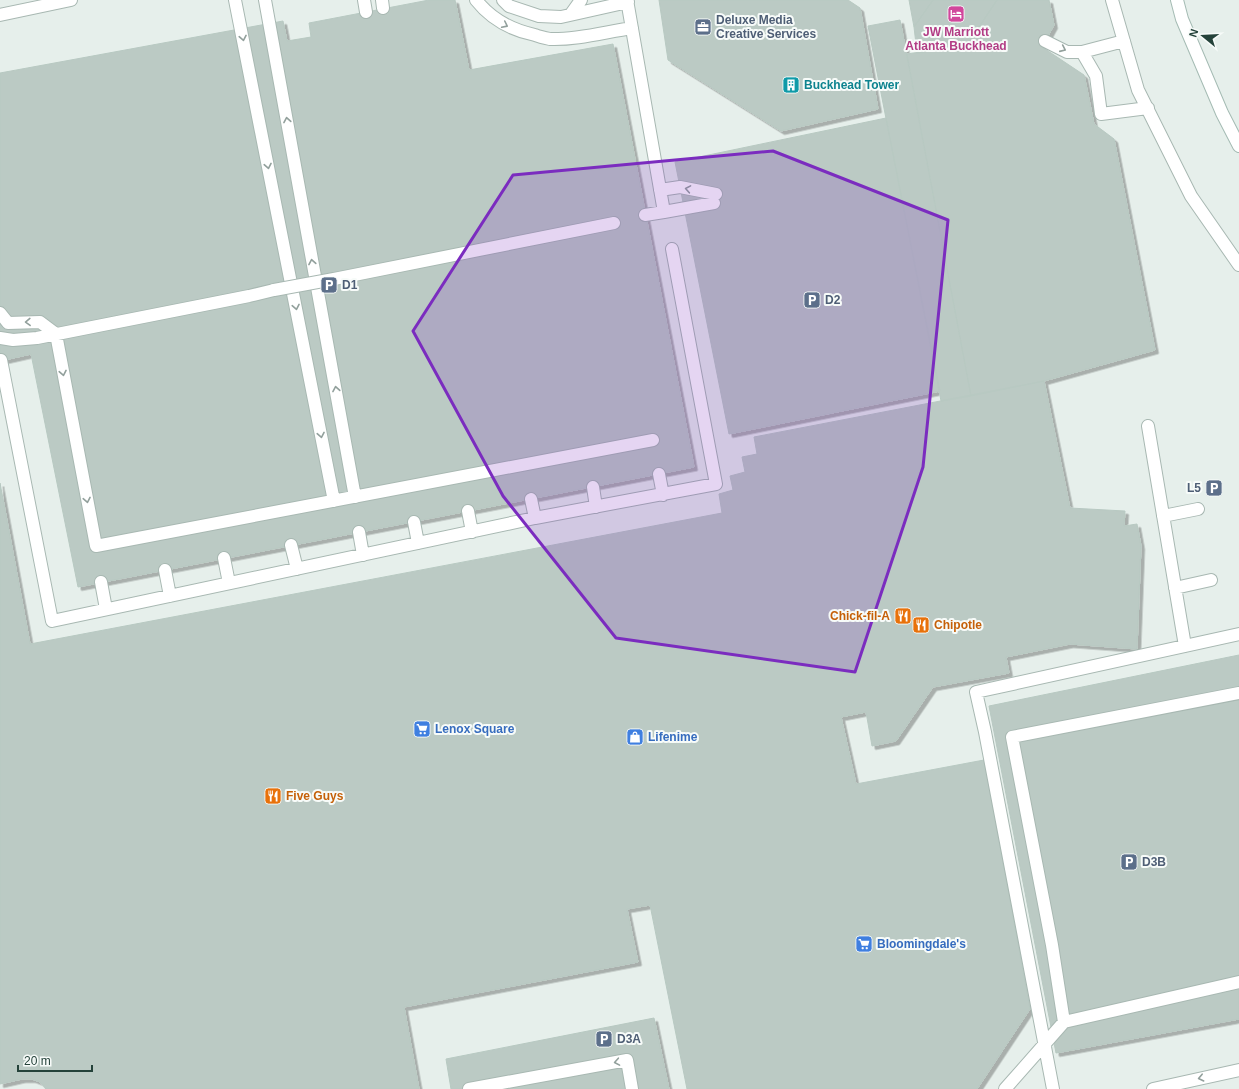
<svg xmlns="http://www.w3.org/2000/svg" width="1239" height="1089" font-family="Arial,sans-serif">
  <defs>
    <filter id="shadow"><feDropShadow dx="3.5" dy="3.5" stdDeviation="0" flood-color="#0004"/></filter>
  </defs>
  <rect width="100%" height="100%" fill="#e6efeb"/>
  <path fill="#bbcac4" stroke="#b8c9c2" filter="url(#shadow)" d="M429,0h26l14,70 144,-26 81,423 -616,120 -47,-233 -31,7v-288l283,-52 4,20 24,-4 -2,-14z
    M659,0h189l12,8 18,101 -97,22 -113,-71z
    M909,0h24l-19,27z
    M933,0h64l-30,45 -50,8 -3,-26z
    M997,0h52l5,25 -12,22 42,28 10,49 20,15 41,211 -111,31 -73,15 -64,-342 60,-9z
    M900,20l71,376 -30,5 -73,-375z
    M886,118l54,273 -211,43 -54,-272z
    M1044,381l26,127 55,3 -1,15 13,-2 4,22 -4,103 -67,-5 -64,13 3,16 -76,14 -37,54 -24,5 -6,-34 -25,5 15,67 128,-24 46,249 -53,80h-290l-37,-184 -23,4 11,53 -234,45 15,82h-373l-6,-7 -8,-3h-10l-22,5v-601l30,161 692,-131 -3,-19 14,-4 -3,-14 15,-4 -3,-15 15,-3 -3,-17z
    M1239,655v364l-183,34 -67,-347z
    M654,1018l15,71h-218l-5,-30z"/>
  <g fill="none" stroke-linecap="round" stroke-linejoin="round">
    <g stroke="#a8b8b2" stroke-width="14">
      <path id="lane" d="M235,0l99,501
        M265,0l90,497
        M364,0l2,12
        M382,0l1,8
        M476,0c15,19 35,30 59,35 5,2 10,3 15,4 27,1 55,-7 82,-11
        M503,0l6,6 30,10 22,1 67,-15
        M627,0l37,212 -19,3
        M1112,0l26,90 53,106 48,69
        M571,14l10,-14
        M0,15l71,-15
        M1045,41l22,11h15
        M1124,41l-42,11 14,24 5,38 47,-6
        M660,190l20,-3 36,7
        M664,212l50,-9
        M334,279l280,-56
        M0,313l8,10 32,-1 16,12 40,212 557,-106
        M0,338l13,2 24,-2 212,-42 25,-6
        M1,360l51,261 483,-103 181,-34 -44,-235
        M1148,426l37,220
        M659,474l4,21
        M593,487l3,20
        M531,499l4,19
        M468,511l4,21
        M1163,516l35,-7
        M414,522l4,21
        M359,532l4,23
        M291,545l6,24
        M224,558l5,25
        M165,570l5,26
        M101,582l5,27
        M1175,588l36,-8
        M1064,1022l-12,-77 -40,-208 227,-44
        M469,1089l158,-29 5,29
        M1005,1089l59,-67 175,-40
        M1053,1089l-68,-357 -9,-40 263,-58
        M1153,1089l86,-19"/>
    </g>
    <g stroke="#a4bbb3" stroke-width="14">
      <path id="secondary" d="M1177,0l5,19 40,94 17,33"/>
    </g>
    <use href="#lane" stroke="#fff" stroke-width="12"/>
    <use href="#secondary" stroke="#fff" stroke-width="12"/>
    <g stroke="#a8b8b2" stroke-width="14" stroke-linecap="butt">
      <path id="lane-bridge" d="M274,290l60,-11"/>
    </g>
    <use href="#lane-bridge" stroke="#fff" stroke-width="12"/>
  </g>
  <defs><path id="oneway-chevron" d="M-2-3.5L2.5 0L-2 3.5" fill="none" stroke-width="1.6" stroke-linecap="round" stroke-linejoin="round"/></defs>
  <g stroke="#92a09c">
    <use href="#oneway-chevron" transform="translate(505 25) rotate(26)"/>
    <use href="#oneway-chevron" transform="translate(243 38) rotate(79)"/>
    <use href="#oneway-chevron" transform="translate(1063 49) rotate(24)"/>
    <use href="#oneway-chevron" transform="translate(287 120) rotate(-100)"/>
    <use href="#oneway-chevron" transform="translate(268 166) rotate(79)"/>
    <use href="#oneway-chevron" transform="translate(688 189) rotate(-170)"/>
    <use href="#oneway-chevron" transform="translate(312 262) rotate(-100)"/>
    <use href="#oneway-chevron" transform="translate(296 307) rotate(79)"/>
    <use href="#oneway-chevron" transform="translate(28 322) rotate(178)"/>
    <use href="#oneway-chevron" transform="translate(63 373) rotate(79)"/>
    <use href="#oneway-chevron" transform="translate(336 389) rotate(-100)"/>
    <use href="#oneway-chevron" transform="translate(321 435) rotate(79)"/>
    <use href="#oneway-chevron" transform="translate(87 500) rotate(79)"/>
    <use href="#oneway-chevron" transform="translate(617 1062) rotate(170)"/>
    <use href="#oneway-chevron" transform="translate(1201 1078) rotate(167)"/>
  </g>
  <path fill="#7b2cbf" fill-opacity="0.2" stroke="#7b2cbf" stroke-width="3" stroke-linejoin="round" d="M773,151l175,69 -25,247 -68,205 -239,-34 -113,-142 -90,-165 100,-156z"/>
  <defs>
    <g id="hotel-square" transform="scale(0.9)"><rect x="-9" y="-9" width="18" height="18" rx="4" fill="#d1479c" stroke="#f7fbf9"/><path d="M-6-4.5h1.5V1H6V5H4.5V3h-9V5H-6ZM-4 0a1.8 1.8 0 1 1 3.6 0ZM.5 0V-2.5h3Q6-2.5 6 0Z" fill="#fff"/></g>
    <g id="office-square" transform="scale(0.9)"><rect x="-9" y="-9" width="18" height="18" rx="4" fill="#5c6f8a" stroke="#f7fbf9"/><path d="M-6-3h4V-5.5h4V-3h4V5H-6ZM-1-4.5V-3h2v-1.5ZM-6 0V1H6V0Z" fill="#fff"/></g>
    <g id="building-square" transform="scale(0.9)"><rect x="-9" y="-9" width="18" height="18" rx="4" fill="#0f9aa8" stroke="#f7fbf9"/><path d="M-4-6H4V6H1V3H-1V6H-4ZM-2.5-4.3h1.7v1.8h-1.7ZM.8-4.3h1.7v1.8H.8ZM-2.5-1h1.7V.8h-1.7ZM.8-1h1.7V.8H.8Z" fill="#fff"/></g>
    <g id="parking-square" transform="scale(0.9)"><rect x="-9" y="-9" width="18" height="18" rx="4" fill="#5c6f8a" stroke="#f7fbf9"/><path d="M-3.5-5.5H1a3.5 3.5 0 0 1 0 7H-1V5.5H-3.5ZM-1-3.4V-.6H.8a1.4 1.4 0 0 0 0-2.8Z" fill="#fff"/></g>
    <g id="restaurant-square" transform="scale(0.9)"><rect x="-9" y="-9" width="18" height="18" rx="4" fill="#e8710a" stroke="#f7fbf9"/><path d="M-5-6h1v4h1v-4h1v4h1v-4h1v5L-1.5 .5V6h-2V.5L-5-1ZM5-6V6H3V1.5H1.5Q1.5-4 5-6Z" fill="#fff"/></g>
    <g id="supermarket-square" transform="scale(0.9)"><rect x="-9" y="-9" width="18" height="18" rx="4" fill="#3f7fe0" stroke="#f7fbf9"/><path d="M-6-5.5h2.5l.6 2H6L4.5 2H-2.5L-4.4-4H-6ZM-1.5 3.2a1.3 1.3 0 1 0 .1 0ZM3 3.2a1.3 1.3 0 1 0 .1 0Z" fill="#fff"/></g>
    <g id="shop-square" transform="scale(0.9)"><rect x="-9" y="-9" width="18" height="18" rx="4" fill="#3f7fe0" stroke="#f7fbf9"/><path d="M-5-2.5h2.3a2.7 3.5 0 0 1 5.4 0H5L5.5 6h-11ZM-1.5-2.5h3a1.5 2.3 0 0 0-3 0Z" fill="#fff"/></g>
  </defs>
  <g fill-rule="evenodd">
    <use href="#hotel-square" x="956" y="14"/>
    <use href="#office-square" x="703" y="27"/>
    <use href="#building-square" x="791" y="85"/>
    <use href="#parking-square" x="329" y="285"/>
    <use href="#parking-square" x="812" y="300"/>
    <use href="#parking-square" x="1214" y="488"/>
    <use href="#restaurant-square" x="903" y="616"/>
    <use href="#restaurant-square" x="921" y="625"/>
    <use href="#supermarket-square" x="422" y="729"/>
    <use href="#shop-square" x="635" y="737"/>
    <use href="#restaurant-square" x="273" y="796"/>
    <use href="#parking-square" x="1129" y="862"/>
    <use href="#supermarket-square" x="864" y="944"/>
    <use href="#parking-square" x="604" y="1039"/>
  </g>
  <g text-anchor="middle" dominant-baseline="central" stroke-width="4" stroke-linejoin="round" paint-order="stroke">
    <g font-size="12" font-weight="bold" fill="#4e5e75" stroke="#f7fbf9" text-anchor="start">
      <text x="716" y="20">Deluxe Media<tspan x="716" dy="14">Creative Services</tspan></text>
      <text x="342" y="285">D1</text>
      <text x="825" y="300">D2</text>
      <text x="1201" y="488" text-anchor="end">L5</text>
      <text x="1142" y="862">D3B</text>
      <text x="617" y="1039">D3A</text>
    </g>
    <g font-size="12" font-weight="bold" fill="#b23c85" stroke="#f7fbf9">
      <text x="956" y="32">JW Marriott<tspan x="956" dy="14">Atlanta Buckhead</tspan></text>
    </g>
    <g font-size="12" font-weight="bold" fill="#0d838f" stroke="#f7fbf9" text-anchor="start">
      <text x="804" y="85">Buckhead Tower</text>
    </g>
    <g font-size="12" font-weight="bold" fill="#c56008" stroke="#f7fbf9" text-anchor="start">
      <text x="890" y="616" text-anchor="end">Chick-fil-A</text>
      <text x="934" y="625">Chipotle</text>
      <text x="286" y="796">Five Guys</text>
    </g>
    <g font-size="12" font-weight="bold" fill="#366cbe" stroke="#f7fbf9" text-anchor="start">
      <text x="435" y="729">Lenox Square</text>
      <text x="648" y="737">Lifenime</text>
      <text x="877" y="944">Bloomingdale's</text>
    </g>
  </g>
  <g transform="translate(1203 36) rotate(288)" stroke="#f7fbf9" stroke-width="3" paint-order="stroke">
  <path d="M0-3L7 15L0 10L-7 15Z" fill="#24423a"/>
  <text y="-6" font-size="11" font-weight="bold" text-anchor="middle" fill="#24423a">N</text>
  </g>
  <path d="M18 1065v6h74v-6" fill="none" stroke="#24423a" stroke-width="2"/>
  <text x="24" y="1065" font-size="12" fill="#24423a" stroke="#f7fbf9" stroke-width="3" paint-order="stroke">20 m</text>
</svg>
